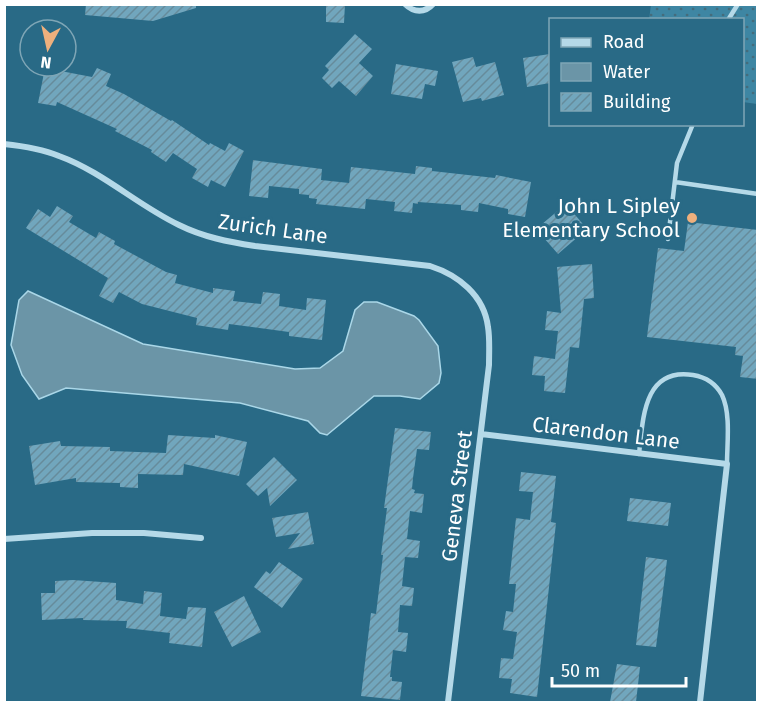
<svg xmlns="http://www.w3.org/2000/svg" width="762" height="707" font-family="'Fira Sans',sans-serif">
  <defs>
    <pattern id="park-dots" width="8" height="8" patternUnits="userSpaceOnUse" patternTransform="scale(1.5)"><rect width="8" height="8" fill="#3e86a3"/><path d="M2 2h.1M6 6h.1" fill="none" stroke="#446c7c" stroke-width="1.8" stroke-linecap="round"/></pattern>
    <pattern id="building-hatch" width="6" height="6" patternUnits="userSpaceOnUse" patternTransform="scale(1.5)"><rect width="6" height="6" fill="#71a6bd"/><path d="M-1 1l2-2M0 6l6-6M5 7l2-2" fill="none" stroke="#668b9b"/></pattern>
  </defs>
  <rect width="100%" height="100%" fill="#296a86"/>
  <path fill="url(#park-dots)" d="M651,5h106v99l-14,-2 -1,-82h-93z"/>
  <path fill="#6b95a7" stroke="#aad7e8" stroke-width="1.5" d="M28,291l115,53 152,25 25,-1 23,-17 12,-41 9,-8h13l37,14 5,4 19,26 3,27 -2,10 -19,16 -20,-3h-26l-47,39 -7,-2 -12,-12 -68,-18 -174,-15 -27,11 -17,-24 -11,-30 8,-45z"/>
  <path fill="url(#building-hatch)" d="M86,4h110v4l-43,13 -68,-6z
    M326,4h19l-1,19 -18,-1z
    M355,34l17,15 -13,14 14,13 -17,20 -17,-15 -7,7 -10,-10 7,-8 -4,-4z
    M550,54v29l-23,4 -4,-29z
    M473,57l3,10 19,-5 9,33 -22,6 -1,-3 -18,4 -11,-40z
    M396,64l42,7 -3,15 -10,-2 -3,15 -31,-5z
    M45,68l47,9 5,-9 14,6 -5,12 18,8 47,27 1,-1 37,25 1,-2 15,8 4,-8 15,8 -19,36 -14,-7 -3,7 -16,-9 5,-9 -24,-16 -7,9 -15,-10 1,-2 -37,-19 2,-2 -60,-27 -1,4 -18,-3z
    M253,160l69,9 -1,11 28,3 2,-16 64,7 1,-8 16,2v3l63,7 1,-3 35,7 -6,35 -17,-3v-5l-29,-6 -1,9 -17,-2v-5l-43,-3v2l-5,-1 -1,10 -18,-2 1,-9 -29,-3 -1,10 -49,-5 1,-5 -8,-1v-3l-10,-1v-5l-30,-3 -1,12 -19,-2z
    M566,204l21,25 -29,25 -22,-25z
    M57,206l16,10 -4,6 27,16 3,-6 16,9 -1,3 52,28 11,3 -2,8 38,10v-5l22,3 -2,10 28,3 2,-12 17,2 -1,12 27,4 1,-12 19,2 -4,40 -33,-4v-4l-60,-8 -1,6 -32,-5 1,-7 -55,-14 -23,-12 -6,11 -14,-7 9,-18 -82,-50 12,-19 12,8z
    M688,222l70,8v149l-18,-2 3,-21 -8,-1 1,-8 -89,-10 11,-89 26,3z
    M592,264l2,34 -10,1 -5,49 -9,-1 -5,46 -21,-2 1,-15 -13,-1 2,-19 21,3 3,-28 -13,-1 2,-19 14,2 -4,-46z
    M395,428l36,4 -2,18 -12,-1 -4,29 -1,11 3,1 -1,3 10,1 -2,19 -12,-2 -3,28 13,2 -2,17 -13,-1 -3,29 12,2 -2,18 -12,-1 -2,27 10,1 -2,19 -13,-2 -3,27h2v4l10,1 -2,18 -39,-4 10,-83 5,1 7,-59h-2l6,-47h-3z
    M168,435l47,3v-3l32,7 -8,34 -55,-12 -1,11 -45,-1v14l-18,-1v-4l-44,-1v-4l-41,7 -6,-39 31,-5 1,5 49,1v4l56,2z
    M274,457l23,23 -27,26 -3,-18 -9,8 -12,-12z
    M521,472l35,4 -5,46 5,1 -19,174 -27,-4 2,-14 -13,-1 2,-20 12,1 4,-27 -14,-2 3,-19 7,1 3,-28h-7l7,-66 14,2 3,-28 -14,-1z
    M630,498l41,5 -3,23 -41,-5z
    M308,512l6,32 -26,5 12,-16 -24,4 -4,-19z
    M646,557l21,3 -11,87 -20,-2z
    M279,562l24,17 -21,29 -28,-21 12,-16 4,3z
    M73,580l43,3v17l27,4 1,-13 18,2 -2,23 26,3 2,-12 18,1 -4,39 -33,-4 1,-10 -44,-5 1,-7 -44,-1v-2l-41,2 -1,-27h14v-12z
    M244,596l17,36 -29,15 -18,-35z
    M617,664l23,3 -4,35h-26z"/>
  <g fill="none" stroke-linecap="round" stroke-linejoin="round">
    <path stroke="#b5d9e8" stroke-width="4.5" d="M728,20l10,-16
      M675,182l83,12
      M668,239l9,-76 16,-39
      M639,454c4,-34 4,-87 54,-79 12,2 23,9 29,20 9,19 5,48 5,69"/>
    <path stroke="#b5d9e8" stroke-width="6" d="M405,4c9,9 20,9 28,0
      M4,144c19,2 38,5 55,12 44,16 78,49 120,69 24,12 50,17 76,21l175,20c28,9 54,29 58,61 2,12 1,25 1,38l-41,337
      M481,434l246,30 -27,238
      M4,539l88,-6h52l57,5"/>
  </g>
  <circle fill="#eeb07d" stroke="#296a86" stroke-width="2" cx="692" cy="218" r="6"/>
  <g text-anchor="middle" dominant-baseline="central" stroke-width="6" stroke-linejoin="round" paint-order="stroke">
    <g font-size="21" fill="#fff" stroke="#296a86" text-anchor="end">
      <text x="680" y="206">John L Sipley<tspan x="680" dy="24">Elementary School</tspan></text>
    </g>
    <g font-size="21" fill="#fff" stroke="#296a86">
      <text transform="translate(273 229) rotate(8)">Zurich Lane</text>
      <text transform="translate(606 433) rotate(7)">Clarendon Lane</text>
      <text transform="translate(457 496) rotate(-83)">Geneva Street</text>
    </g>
  </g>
  <rect width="762" height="707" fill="none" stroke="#ffffff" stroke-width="12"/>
  <rect x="549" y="18" width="195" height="108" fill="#296a86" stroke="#7fa6b6" stroke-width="1.5"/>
  <rect x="561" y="38" width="30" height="9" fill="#b5d9e8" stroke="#7fa6b6" stroke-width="1.5"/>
  <text x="603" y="48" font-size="18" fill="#ffffff">Road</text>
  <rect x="561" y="63" width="30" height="18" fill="#6b95a7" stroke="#7fa6b6" stroke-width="1.5"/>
  <text x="603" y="78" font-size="18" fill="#ffffff">Water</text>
  <rect x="561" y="93" width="30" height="18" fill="url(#building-hatch)" stroke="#7fa6b6" stroke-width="1.5"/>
  <text x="603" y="108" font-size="18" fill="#ffffff">Building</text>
  <g transform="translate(48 48) rotate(188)"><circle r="28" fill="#296a86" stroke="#7fa6b6" stroke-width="1.5"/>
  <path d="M0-4.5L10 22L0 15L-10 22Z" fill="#eeb07d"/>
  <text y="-9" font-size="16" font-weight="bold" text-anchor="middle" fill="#ffffff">N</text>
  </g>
  <path d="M552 677v9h134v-9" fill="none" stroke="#ffffff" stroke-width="3"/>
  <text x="561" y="677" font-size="18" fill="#ffffff" stroke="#296a86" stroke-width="4.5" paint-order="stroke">50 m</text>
</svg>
